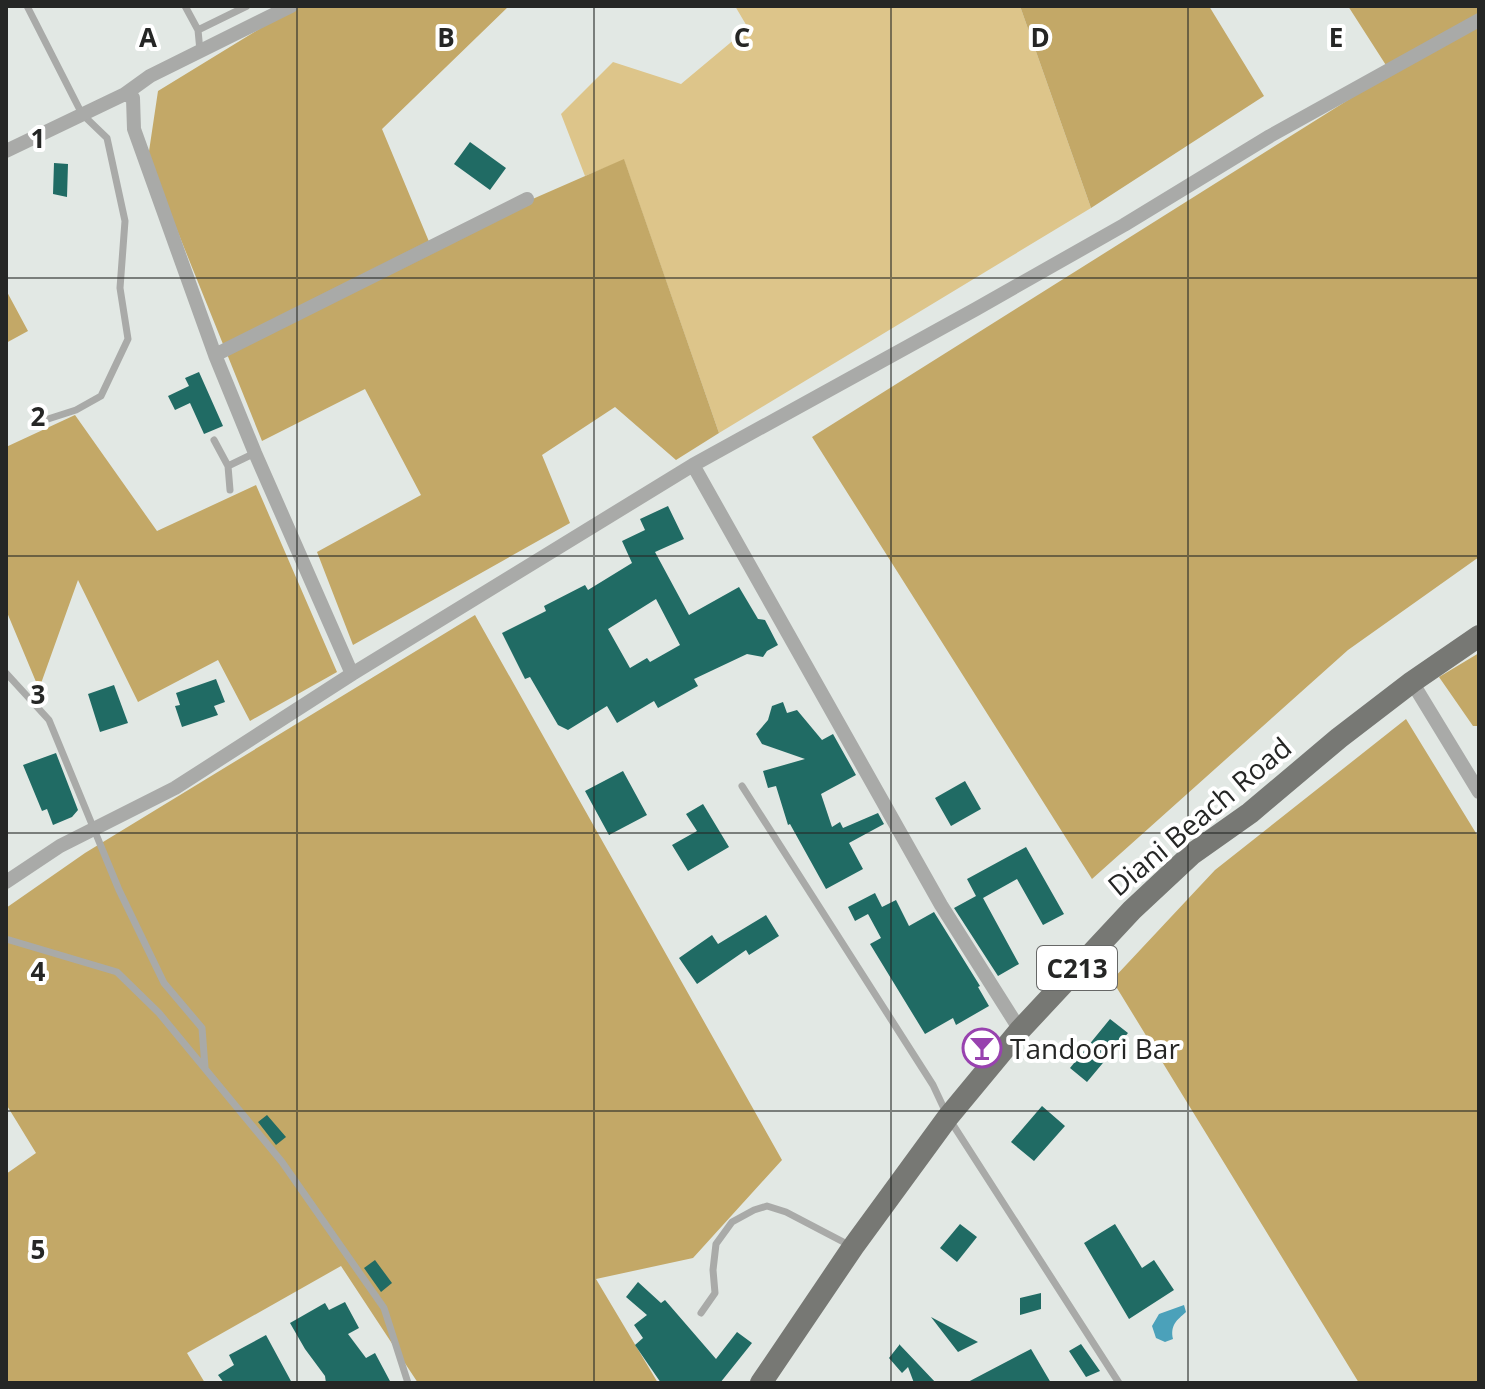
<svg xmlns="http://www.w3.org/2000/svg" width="1485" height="1389" font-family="'Open Sans',sans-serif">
  <rect width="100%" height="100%" fill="#e2e8e4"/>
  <path fill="#ddc58a" d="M735,6h285l71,202 -372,225 -95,-273 -39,16 -24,-62 52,-52 68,22 67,-56z"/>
  <path fill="#c3a867" d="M297,6h212l-127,123 48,115 194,-85 95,274 -43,27 -61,-53 -73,48 28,68 -217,122 -36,-93 104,-57 -56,-106 -103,52 -114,-283 10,-67z
    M1020,6h189l55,90 -173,112z
    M1348,6h131v551l-131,93 -256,229 -280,-442 579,-364z
    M6,290l22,41 -22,12z
    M75,415l82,116 99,-46 81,187 -87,49 -32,-61 -80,42 -60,-122 -39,109 -33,-79v-163z
    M475,615l307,545 -89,98 -97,21 62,104h-240l-77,-117 -154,87 18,30h-199v-209l30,-21 -30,-49v-196l79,-55z
    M1479,653v73h-6l-34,-49z
    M1406,719l73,119v545h-120l-247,-403 103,-110z"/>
  <path fill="#4ba1ba" d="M1184,1305l2,7c-9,8 -16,13 -13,27l-8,3 -9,-4 -4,-12 7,-12z"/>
  <path fill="#206b64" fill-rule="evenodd" d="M470,142l36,26 -16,22 -36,-26z
    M54,163l14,1 -1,33 -14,-3z
    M199,372l24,54 -19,8 -14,-31 -15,7 -7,-14 21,-10 -4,-8z
    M668,506l16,33 -29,13 34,63 50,-28 19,32 7,1 13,25 -11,6 -4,6 -16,-3 -53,25 4,7 -40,22 -4,-7 -37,22 -10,-17 -39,24 -10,-5 -28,-48 -5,2 -23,-46 44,-22 -2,-5 41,-21 3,5 44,-27 -10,-22 23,-11 -5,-11zM656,599l24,46 -30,17 -3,-4 -17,10 -22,-39z
    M216,679l9,23 -11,4 4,9 -36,12 -7,-21 5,-1 -4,-12z
    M114,685l14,38 -28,9 -12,-38z
    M783,702l4,11 10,-3 25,30 11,-6 23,41 -35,19 11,33 8,-5 3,6 35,-15 6,11 -35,19 14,26 -37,20 -36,-65 -2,1 -12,-39 -8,2 -5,-17 42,-12 -43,-15 -6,-10 12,-14 4,-14z
    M56,753l22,57 -6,7 -19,8 -6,-16 -5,2 -19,-46z
    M623,771l24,44 -38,20 -24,-44z
    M965,781l16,28 -30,17 -16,-28z
    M703,804l26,43 -41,24 -16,-26 25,-14 -11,-17z
    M1026,847l38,67 -21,11 -26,-46 -34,19 36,66 -21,12 -44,-68 22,-12 -9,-17z
    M875,893l7,14 14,-7 13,26 25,-14 46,74 -2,1 11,19 -33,19 -3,-7 -28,16 -55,-90 11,-6 -13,-24 -13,7 -7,-14z
    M766,915l13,21 -30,19 -3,-5 -49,34 -18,-26 33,-23 6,9z
    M1110,1019l18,14 -41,49 -17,-14z
    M1042,1106l23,20 -31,35 -23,-19z
    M267,1115l19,22 -10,8 -18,-23z
    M960,1224l17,13 -20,25 -17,-14z
    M1115,1224l27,44 12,-8 20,30 -45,29 -45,-76z
    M375,1260l17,23 -11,9 -17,-24z
    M638,1282l23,21 4,-3 51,59 21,-27 15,11 -32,40h-59l-26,-38 8,-7 -9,-13 13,-10 -21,-18z
    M1041,1293v16l-21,6v-17z
    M345,1302l14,26 -11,6 18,24 9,-5 16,30h-65l-1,-7 -20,-27 -15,-26 35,-20 4,7z
    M931,1317l47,25 -20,10z
    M266,1335l26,48h-68l-6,-8 16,-10 -5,-10z
    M900,1344v1l36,38h-22l-6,-16 -6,6 -13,-15z
    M1081,1344l19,27 -14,6 -17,-26z
    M1031,1349l20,34h-85z"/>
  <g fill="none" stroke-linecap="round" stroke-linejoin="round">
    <path stroke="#a9aaa8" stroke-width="7" d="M27,6l55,108 25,24 18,83 -5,67 8,51 -27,57 -25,14 -28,9
      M185,6l13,24
      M200,51l-2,-21 49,-24
      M214,440l14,26 2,24
      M228,466l27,-13
      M6,673l43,47 70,170 45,93 38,45 3,39
      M742,786l191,299 15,32 171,266
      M6,939l111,33 42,41 123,149 102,146 24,75
      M701,1313l14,-20 -2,-23 3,-26 16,-22 22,-12 13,-4 19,6 65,34"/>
    <path stroke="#a9aaa8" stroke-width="14" d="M291,6l-141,70 -25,18 8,4 1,31 81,226 40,98 97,221
      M6,151l119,-57
      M215,355l312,-156
      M693,465l248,440 79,125
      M1412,682l67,110
      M6,882l54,-36 115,-58 177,-114 341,-209 283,-156 148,-84 146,-89 209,-116"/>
    <path stroke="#777874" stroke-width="22" d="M761,1383l92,-136 95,-130 72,-87 112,-120 60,-56 58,-41 89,-75 73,-56 67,-46"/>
  </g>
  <path fill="none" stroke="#252625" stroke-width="2" stroke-opacity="0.55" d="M297,6v1377M594,6v1377M891,6v1377M1188,6v1377M6,278h1473M6,556h1473M6,833h1473M6,1111h1473"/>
  <defs>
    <g id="bar-ring" transform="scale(2)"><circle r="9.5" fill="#fff" stroke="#9842af" stroke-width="1.5"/><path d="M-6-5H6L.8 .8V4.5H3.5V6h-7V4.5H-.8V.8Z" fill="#9842af"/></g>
  </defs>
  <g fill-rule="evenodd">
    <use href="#bar-ring" x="982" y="1048"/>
  </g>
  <g text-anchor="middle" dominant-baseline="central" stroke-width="8" stroke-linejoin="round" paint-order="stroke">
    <rect fill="#fff" stroke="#666766" stroke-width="2" x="1037" y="946" width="80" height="44" rx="6"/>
    <g font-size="26" font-weight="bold" fill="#252625">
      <text x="1077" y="968">C213</text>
    </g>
    <g font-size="28" fill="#252625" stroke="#fff">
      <text transform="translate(1199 816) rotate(-40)">Diani Beach Road</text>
    </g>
    <g font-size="28" fill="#252625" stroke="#fff" text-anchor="start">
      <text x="1010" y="1048">Tandoori Bar</text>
    </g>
  </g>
  <g font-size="26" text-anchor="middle" font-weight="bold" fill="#252625" stroke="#fff" stroke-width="8" stroke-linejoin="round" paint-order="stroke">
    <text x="148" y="47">A</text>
    <text x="446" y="47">B</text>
    <text x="742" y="47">C</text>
    <text x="1040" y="47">D</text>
    <text x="1336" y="47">E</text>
    <text x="38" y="148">1</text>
    <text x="38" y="426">2</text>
    <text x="38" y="704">3</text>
    <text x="38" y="981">4</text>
    <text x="38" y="1259">5</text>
  </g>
  <rect width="1485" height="1389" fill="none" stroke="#252625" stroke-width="16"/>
</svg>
